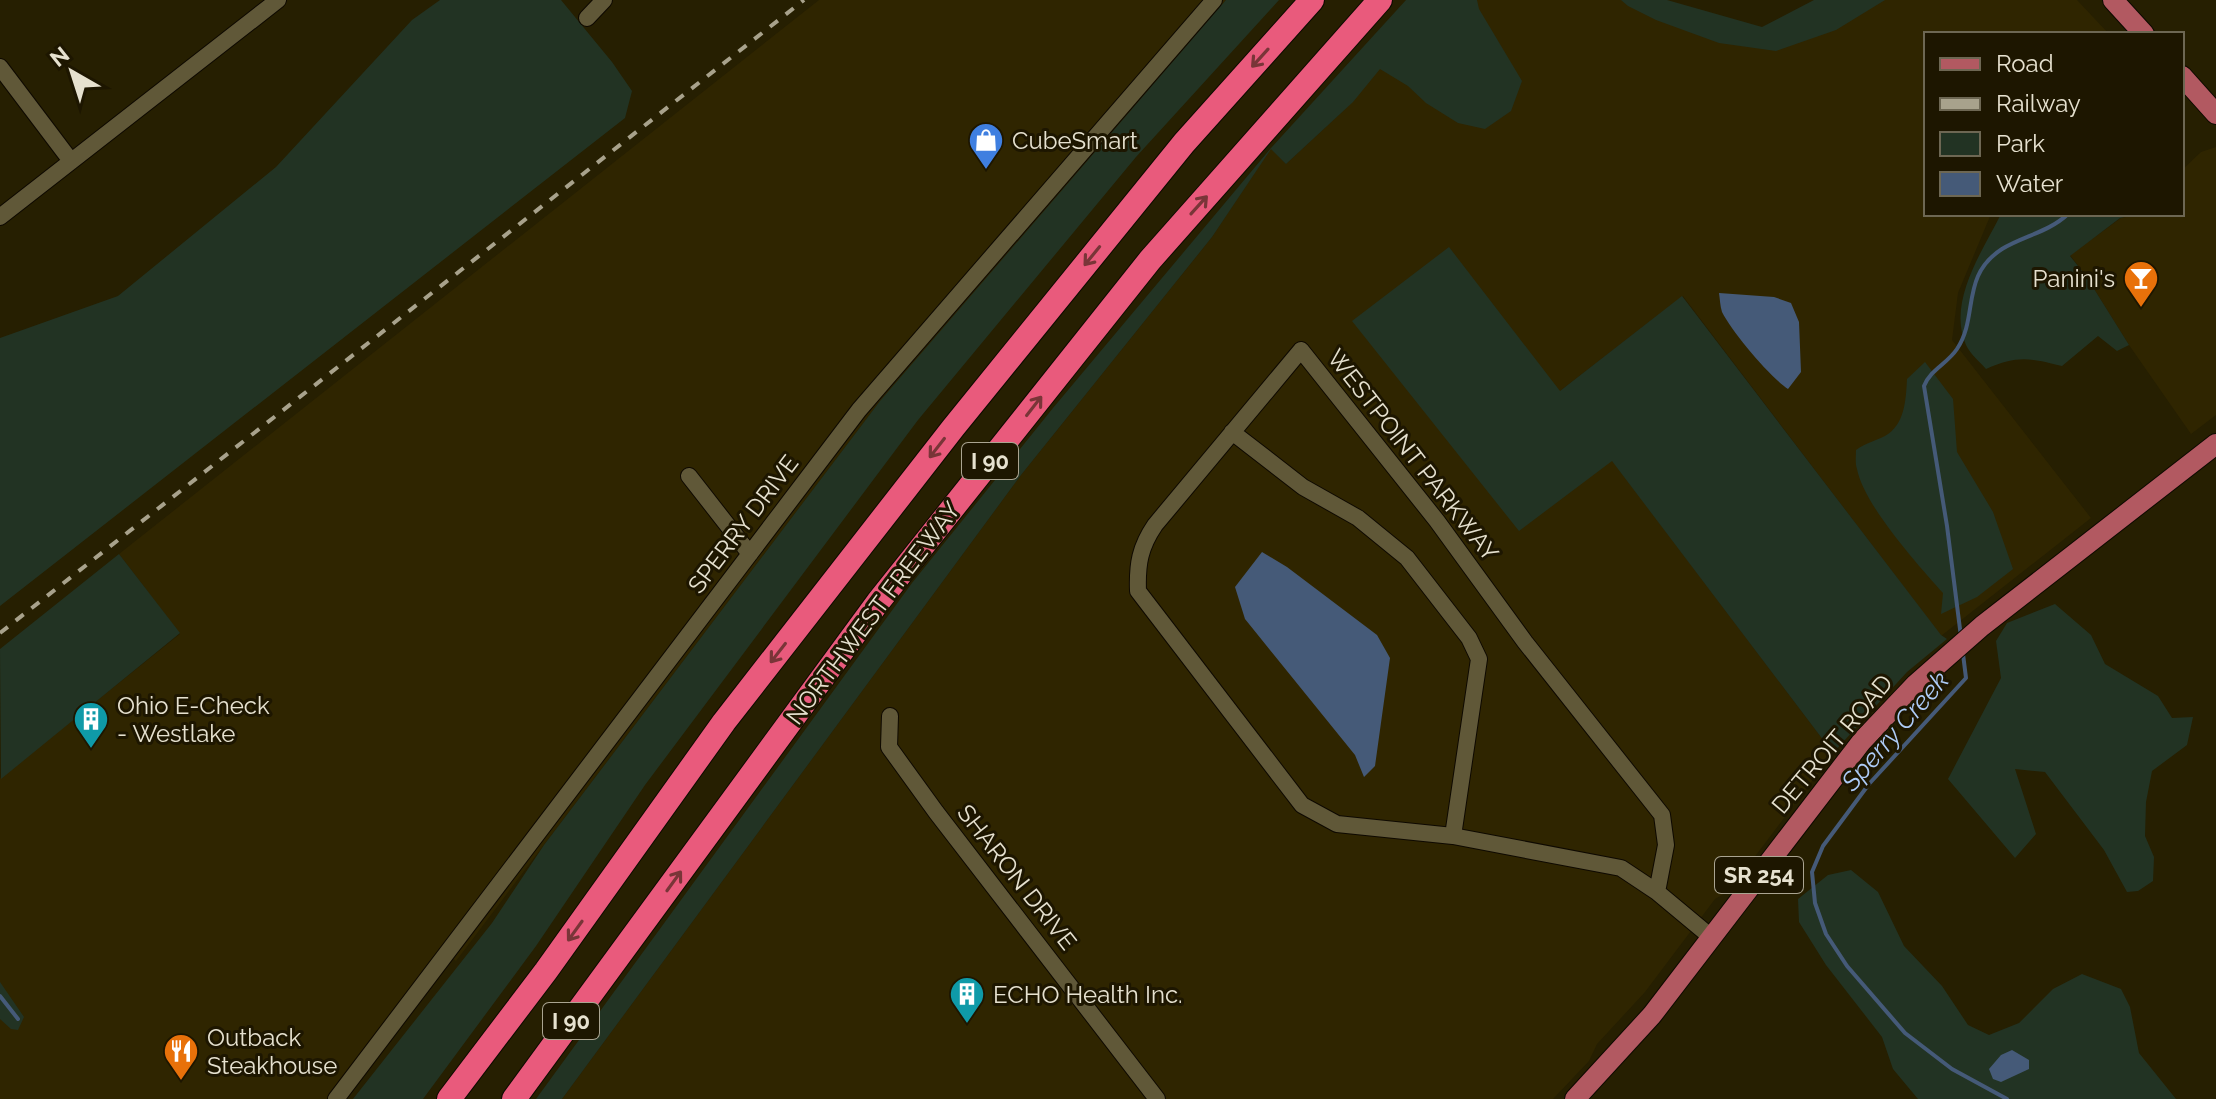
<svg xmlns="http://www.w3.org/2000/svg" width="2216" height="1099" font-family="Raleway,sans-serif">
  <rect width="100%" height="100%" fill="#261f01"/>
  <path fill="#2f2500" d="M819,0h407l-346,401 -424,560 -10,-8 -114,146h-332v-321l180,-144 -61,-80z
    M1431,0h217l99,38 109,-38h221l32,34h-183v180h65l-33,79 -6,47 139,178 -150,118 -258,-340 -123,95 273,362 -104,138 -14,8 -70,93 -48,52 -8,17 -36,38h-991l459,-624 191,-238 59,-89 15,16 15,-14 43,-40z
    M2216,147v268l-25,19 -62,-89 -43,-69 -16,-21 51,-37 17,-4h44v-44l19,-18z"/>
  <path fill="#223323" d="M440,0h121l51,62 20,29 -7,27 -625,488v-268l118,-42 158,-129 136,-147z
    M1226,0h53l-143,157 -218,263 -273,365 -109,161 -113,153h-70l139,-176 52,-78 336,-444z
    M1406,0h71l2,9 43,72 -11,30 -26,18 -27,-6 -32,-20 -18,-17 -28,-17 -27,33 -67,62 -15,-15 -59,88 -191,238 -459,624h-26l376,-516 141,-175 218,-260z
    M1621,0h46l95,27 52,-27h71l-49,30 -60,21 -57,-8 -63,-23 -28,-14z
    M2001,214h137l-18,4 -50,38 16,20 43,69 -12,6 -19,-15 -36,30c-33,-8 -44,-11 -76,3 -6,-7 -16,-15 -20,-24 -19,-43 16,-93 35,-131z
    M1449,247l111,144 122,-95 259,339 6,4 -40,33 -74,81 -221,-292 -93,70 -167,-210z
    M1925,362l28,37 4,53 36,60 20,57 -36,28 -36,17 2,-21c-25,-28 -79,-88 -86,-124 -2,-6 -1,-13 -1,-19 10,-7 19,-9 29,-14 20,-11 21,-37 22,-57z
    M119,554l61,79 -179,146 -1,-130z
    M2055,604l36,31 14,29 53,32 14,22 21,-1 -6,28 -35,26 -6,31 -1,34 9,21 -1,24 -15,10 -11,1 -23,-42 -59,-78 -30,-3 21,65 -21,24 -67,-79 53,-101 -5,-37 11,-18z
    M1851,870l27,22 26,54 38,40 26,39 21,10 30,-12 34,-34 29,-15 39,15 9,18 9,46 37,46h-258l-25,-30 -11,-32 -56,-72 -27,-43 -1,-23 30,-24z
    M0,982l24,35 -6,13 -7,-1 -11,-10z"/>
  <path fill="#455a78" d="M1719,293l55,4 17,6 8,19 2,50 -13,17c-18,-12 -56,-57 -66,-77 -2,-6 -2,-13 -3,-19z
    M1262,552l25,15 90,68 13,23 -15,108 -11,11 -9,-22 -110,-136 -10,-32z
    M2012,1050l17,10v9l-28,13 -8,-3 -4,-10 12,-14z"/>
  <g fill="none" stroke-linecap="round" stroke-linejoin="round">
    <path stroke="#455a78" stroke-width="4" d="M1961,637l-14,-111 -23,-140c7,-17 23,-22 33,-37 22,-33 3,-73 45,-100 21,-13 47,-17 66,-35
      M1963,654l3,24 -97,106 -46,62 -11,26 3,31 11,31 21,32 58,67 47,36 55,30
      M0,996l18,23"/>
    <g stroke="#0e0900" stroke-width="18">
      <path id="minor" d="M587,18l17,-18
        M0,67l71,94
        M0,217l278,-217
        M1232,432l71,55 55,31 49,40 62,80 10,21 -26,177
        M689,476l61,78
        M890,716l-1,31 47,65 221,287
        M1657,892l9,-47 -4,-30 -137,-173 -88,-121 -136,-171 -146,175c-15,22 -18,39 -17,66l164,214 35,19 116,12 168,32 36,24 54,45
        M336,1099l523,-689 355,-410"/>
    </g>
    <g stroke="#0e0900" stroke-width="22">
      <path id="major" d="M2113,0l31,34
        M2182,76l34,38
        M1575,1099l77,-84 210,-274 54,-57 66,-58 234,-182"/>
    </g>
    <g stroke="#0e0900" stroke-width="26">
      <path id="highway" d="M449,1099l97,-128 178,-249 229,-294 231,-285 128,-143
        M514,1099l364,-497 272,-342 230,-260"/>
    </g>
    <use href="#minor" stroke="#605838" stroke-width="16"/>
    <use href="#major" stroke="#b25961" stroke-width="20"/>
    <use href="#highway" stroke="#e95a7c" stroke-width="24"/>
    <path stroke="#a8a28c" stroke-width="4" stroke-dasharray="10 10" stroke-linecap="butt" d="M0,633l804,-633"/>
  </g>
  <defs><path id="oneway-shaft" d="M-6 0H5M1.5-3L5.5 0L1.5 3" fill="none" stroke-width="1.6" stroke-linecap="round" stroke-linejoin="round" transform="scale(2)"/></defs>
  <g stroke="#793538">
    <use href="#oneway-shaft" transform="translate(1260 58) rotate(132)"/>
    <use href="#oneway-shaft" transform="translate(1199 205) rotate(-48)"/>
    <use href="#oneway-shaft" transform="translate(1092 256) rotate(129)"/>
    <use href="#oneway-shaft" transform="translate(1034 406) rotate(-52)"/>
    <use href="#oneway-shaft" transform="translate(937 448) rotate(128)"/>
    <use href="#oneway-shaft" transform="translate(778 653) rotate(128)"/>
    <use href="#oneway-shaft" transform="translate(674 881) rotate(-54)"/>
    <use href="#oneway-shaft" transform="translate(575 931) rotate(126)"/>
  </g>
  <defs>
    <g id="shop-pin" transform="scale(1.8)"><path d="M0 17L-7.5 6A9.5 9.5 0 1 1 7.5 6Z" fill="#3f7fe0" stroke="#1d1600"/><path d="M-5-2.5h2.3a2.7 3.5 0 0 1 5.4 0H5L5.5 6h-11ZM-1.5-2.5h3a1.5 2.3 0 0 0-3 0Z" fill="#fff"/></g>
    <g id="bar-pin" transform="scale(1.8)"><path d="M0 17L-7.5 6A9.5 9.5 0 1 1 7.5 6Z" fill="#e8710a" stroke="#1d1600"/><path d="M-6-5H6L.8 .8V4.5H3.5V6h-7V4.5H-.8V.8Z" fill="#fff"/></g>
    <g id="building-pin" transform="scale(1.8)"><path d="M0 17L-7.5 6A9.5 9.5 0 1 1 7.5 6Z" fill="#0f9aa8" stroke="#1d1600"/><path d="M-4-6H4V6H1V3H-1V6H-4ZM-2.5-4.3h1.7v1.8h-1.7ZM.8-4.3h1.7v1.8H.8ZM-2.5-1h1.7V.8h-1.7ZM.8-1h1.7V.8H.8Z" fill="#fff"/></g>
    <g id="restaurant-pin" transform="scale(1.8)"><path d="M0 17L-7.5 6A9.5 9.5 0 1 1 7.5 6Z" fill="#e8710a" stroke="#1d1600"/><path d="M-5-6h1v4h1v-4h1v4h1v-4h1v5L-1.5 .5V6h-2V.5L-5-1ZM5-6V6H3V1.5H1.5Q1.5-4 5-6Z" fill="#fff"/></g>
  </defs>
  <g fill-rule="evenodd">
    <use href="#shop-pin" x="986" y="140"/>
    <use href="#bar-pin" x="2141" y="278"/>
    <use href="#building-pin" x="91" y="719"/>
    <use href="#building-pin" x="967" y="994"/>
    <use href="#restaurant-pin" x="181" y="1051"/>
  </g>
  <g text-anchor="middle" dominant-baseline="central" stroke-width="6" stroke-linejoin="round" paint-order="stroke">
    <g fill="#1d1600" stroke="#aaa491" stroke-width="2">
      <rect x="962" y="443" width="56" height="36" rx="6"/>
      <rect x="1715" y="857" width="88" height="36" rx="6"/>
      <rect x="543" y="1003" width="56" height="36" rx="6"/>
    </g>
    <g font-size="22" font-weight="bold" fill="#e6e1cf">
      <text x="990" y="461">I 90</text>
      <text x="1759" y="875">SR 254</text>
      <text x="571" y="1021">I 90</text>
    </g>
    <g font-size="24" fill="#e6e1cf" stroke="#1d1600" text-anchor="start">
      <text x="1012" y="140">CubeSmart</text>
      <text x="2115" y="278" text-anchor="end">Panini's</text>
      <text x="117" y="705">Ohio E-Check<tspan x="117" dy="28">- Westlake</tspan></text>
      <text x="993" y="994">ECHO Health Inc.</text>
      <text x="207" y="1037">Outback<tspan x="207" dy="28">Steakhouse</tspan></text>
    </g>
    <g font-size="24" fill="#e6e1cf" stroke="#1d1600">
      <text transform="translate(1413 455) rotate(52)">WESTPOINT PARKWAY</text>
      <text transform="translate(743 524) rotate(-53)">SPERRY DRIVE</text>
      <text transform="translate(873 613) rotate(-53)">NORTHWEST FREEWAY</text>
      <text transform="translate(1832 744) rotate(-50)">DETROIT ROAD</text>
      <text transform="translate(1017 877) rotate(52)">SHARON DRIVE</text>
    </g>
    <g font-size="26" font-style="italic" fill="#aeccf7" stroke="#1d1600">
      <text transform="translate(1895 731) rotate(-49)">Sperry Creek</text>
    </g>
  </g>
  <rect x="1924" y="32" width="260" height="184" fill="#1d1600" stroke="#6d6753" stroke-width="2"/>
  <rect x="1940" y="58" width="40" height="12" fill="#b25961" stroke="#6d6753" stroke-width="2"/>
  <text x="1996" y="72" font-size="24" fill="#e6e1cf">Road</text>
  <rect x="1940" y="98" width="40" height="12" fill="#a8a28c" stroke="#6d6753" stroke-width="2"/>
  <text x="1996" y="112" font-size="24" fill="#e6e1cf">Railway</text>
  <rect x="1940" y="132" width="40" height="24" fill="#223323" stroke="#6d6753" stroke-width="2"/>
  <text x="1996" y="152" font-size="24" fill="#e6e1cf">Park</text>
  <rect x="1940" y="172" width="40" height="24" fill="#455a78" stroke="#6d6753" stroke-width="2"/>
  <text x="1996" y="192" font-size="24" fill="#e6e1cf">Water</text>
  <g transform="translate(72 72) rotate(321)" stroke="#1d1600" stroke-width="6" paint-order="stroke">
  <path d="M0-6L14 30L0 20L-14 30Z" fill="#e6e1cf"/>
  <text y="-12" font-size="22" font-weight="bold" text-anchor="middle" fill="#e6e1cf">N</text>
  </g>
</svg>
